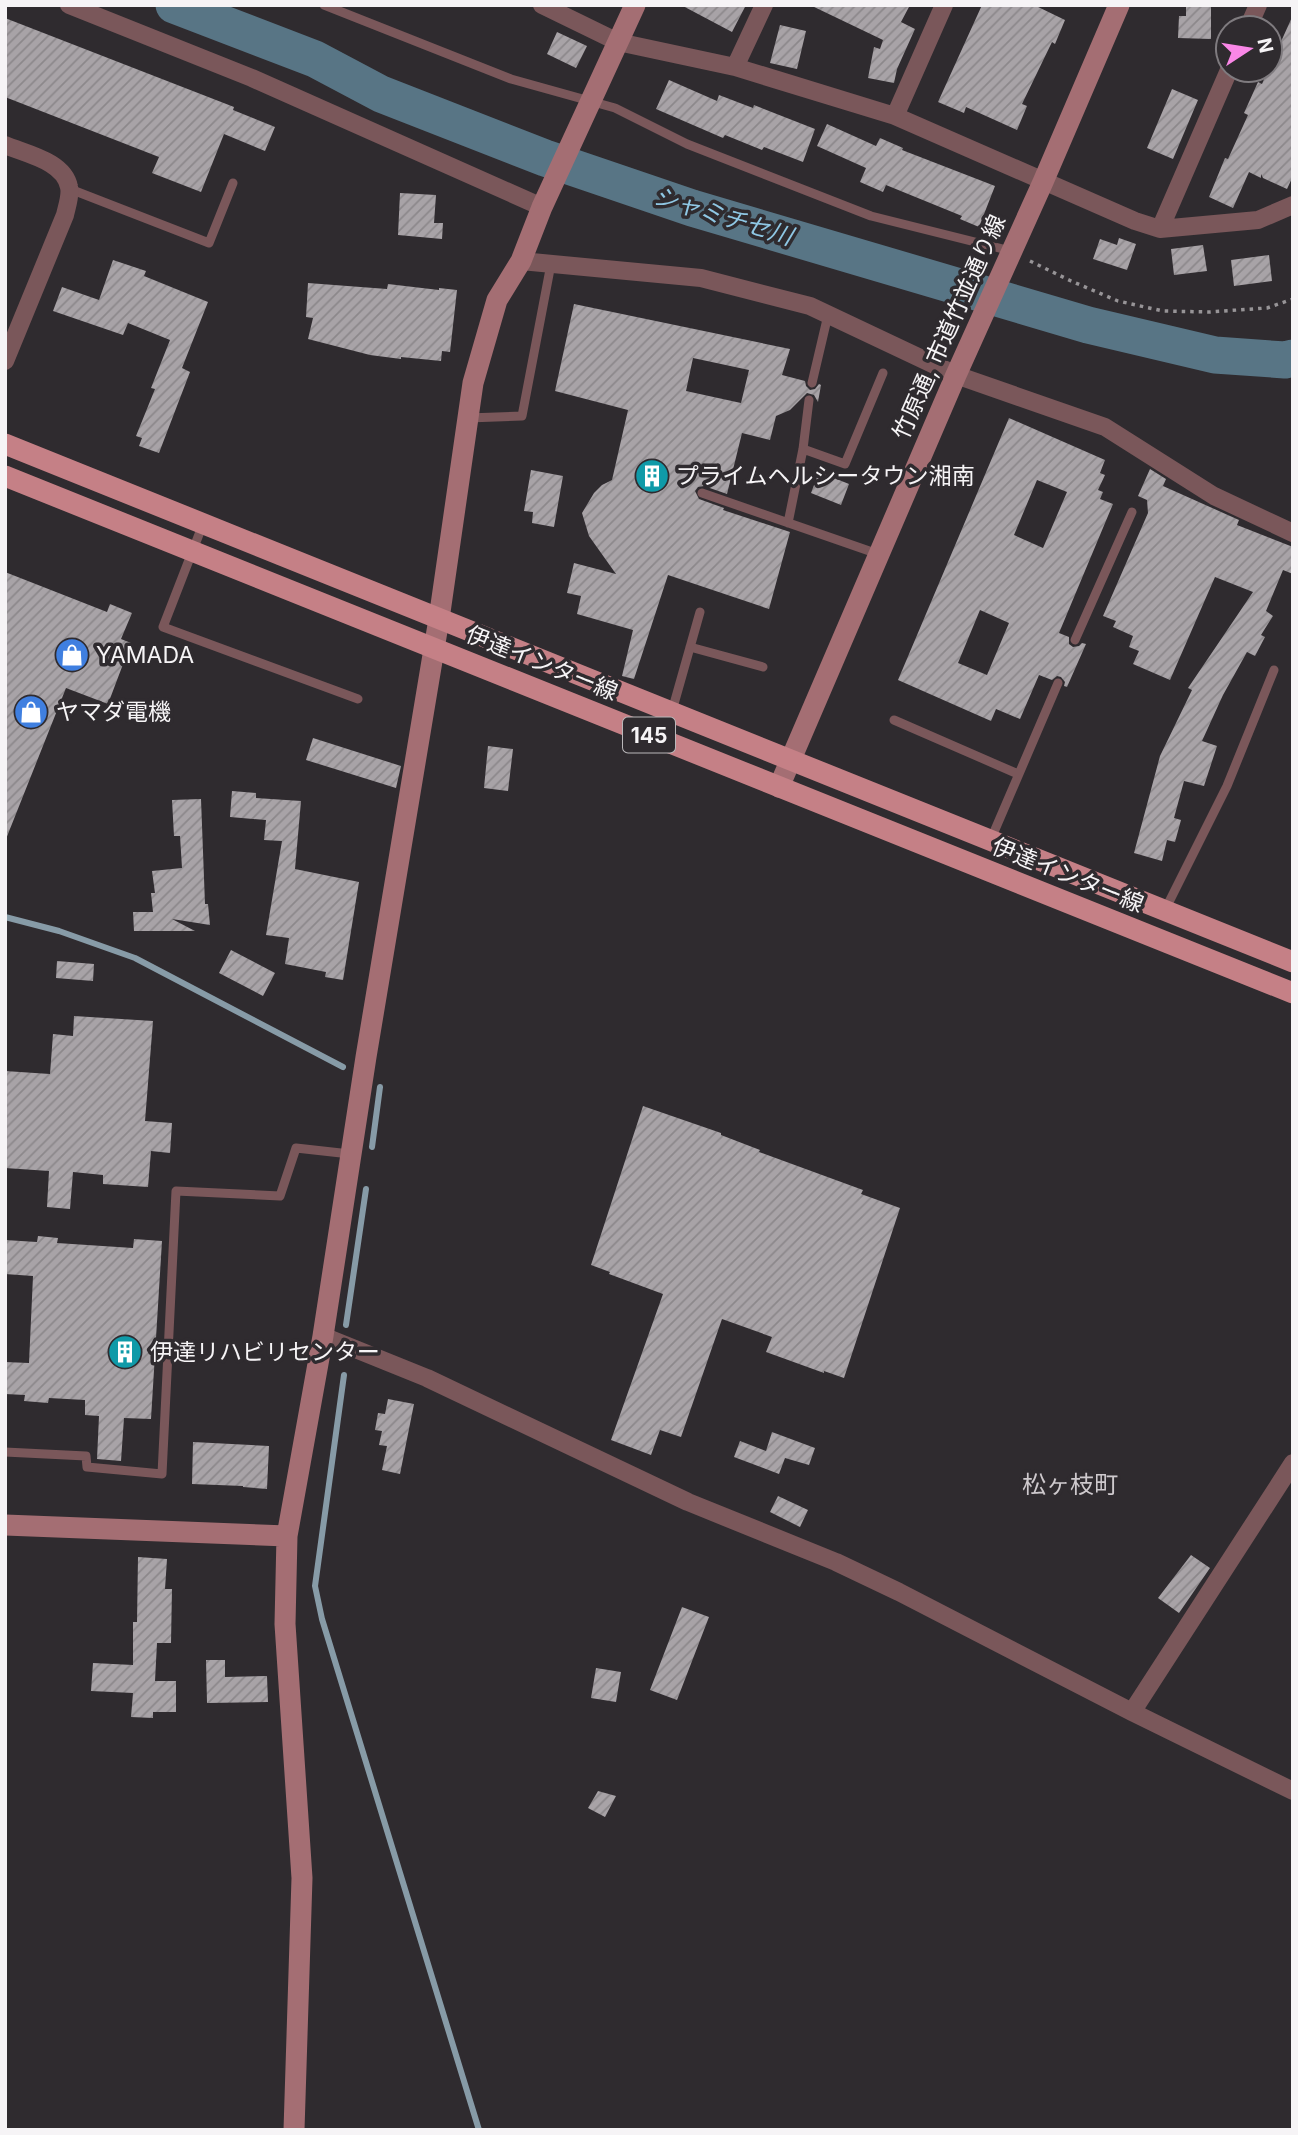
<svg xmlns="http://www.w3.org/2000/svg" width="1298" height="2135" font-family="Inter,'Noto Sans JP',sans-serif">
  <defs>
    <pattern id="building-hatch" width="6" height="6" patternUnits="userSpaceOnUse" patternTransform="scale(1.75)"><rect width="6" height="6" fill="#a8a3a7"/><path d="M-1 1l2-2M0 6l6-6M5 7l2-2" fill="none" stroke="#8c888b"/></pattern>
  </defs>
  <rect width="100%" height="100%" fill="#2f2b2f"/>
  <g fill="none" stroke-linecap="round" stroke-linejoin="round">
    <path stroke="#879ba7" stroke-width="6" d="M5,917l54,14 76,27 208,109
      M372,1147l8,-60
      M346,1325l20,-136
      M344,1375l-29,211 7,33 157,511"/>
    <path stroke="#587585" stroke-width="37" d="M174,5l141,54 66,35 164,64 147,50 396,117 127,30 70,5 8,-2"/>
  </g>
  <path fill="url(#building-hatch)" fill-rule="evenodd" d="M681,5h65l-14,27z
    M810,5h100l-9,17 14,7 -18,40 -3,14 -26,-5 6,-31 6,2 3,-9z
    M982,5h52l31,15 -10,24 -3,-2 -30,62 5,2 -10,24 -51,-23 -2,6 -26,-11z
    M1186,5h25v34l-33,-1 1,-22h7z
    M1293,15v161l-6,13 -24,-11 -2,-4v4l-12,-6 -16,36 -24,-11 16,-39 3,1 20,-44 -4,-2 14,-31 4,2 6,-14h2v-4z
    M5,18l229,89 -1,3 42,17 -10,24 -41,-17 -23,58 -49,-19 7,-16 -154,-60z
    M780,25l26,6 -9,38 -27,-6z
    M557,32l30,14 -11,22 -29,-14z
    M669,80l48,21 2,-6 34,13 1,-3 61,24 -12,33 -39,-15 -2,3 -37,-15 -2,3 -67,-29z
    M1172,89l26,11 -25,59 -26,-11z
    M827,124l49,22 4,-8 23,10 -1,2 93,36 -16,41 -19,-8 2,-3 -76,-31 -3,7 -23,-10 6,-14 -49,-22z
    M400,193l36,2 -2,28h9l-1,16 -44,-4z
    M1119,238l17,6 -9,26 -34,-11 7,-20 17,6z
    M1203,245l4,26 -33,4 -3,-26z
    M1269,255l3,26 -38,5 -3,-26z
    M113,260l33,11 -2,5 64,26 -26,66 8,4 -31,81 -20,-7 3,-8 -6,-2 19,-47 -4,-1 19,-48 -42,-17 -5,12 -70,-24 9,-24 37,13z
    M308,283l79,6 1,-5 51,6v-2l18,2 -7,62 -8,-1 -1,10 -40,-4v2l-31,-4 -62,-16 5,-21 -7,-1z
    M574,304l216,45 -8,26 23,6 1,5 4,4 5,-1 4,-5 2,1 -3,17 -4,-7 -7,-2 -17,17 -14,6 -6,24 -28,-7 -15,61 -23,-8 -6,1 -3,4 4,8 25,9 -1,2 67,22 -21,77 -101,-34 -34,104 -12,-3 11,-46 -56,-16 4,-18 -14,-3 7,-30 42,11 -27,-38 -7,-23 12,-20 8,-8 10,-5 16,-70 -73,-19zM693,358l56,12 -8,33 -55,-12z
    M1009,418l96,42 -5,13 5,2 -7,15 5,2 -3,7 13,5 -54,129 10,4v7l4,3 6,-1 3,-3 4,1 -19,43 -3,-1 1,-4 -4,-5 -4,-1 -5,4 -13,-5 -19,44 -24,-10 -5,12 -93,-41zM1037,480l30,12 -24,56 -29,-13zM980,610l29,13 -22,52 -29,-12z
    M1150,469l16,10 -3,7 76,34 -2,5 56,22v27l-10,-4 -17,41 7,5 -12,19 4,2 -10,19 -8,-4 -24,43 -21,46 15,5 -13,40 -20,-5 -10,37 7,2 -6,22 -8,-2 -5,21 -28,-8 26,-97 32,-66 -4,-2 65,-96 -38,-15 -45,103 -37,-16 6,-13 -10,-4 4,-11 -20,-9 3,-6 -13,-5 45,-103 -1,-13 -9,-4z
    M531,470l32,6 -9,51 -22,-4 1,-11 -9,-1z
    M819,472l30,12 -8,21 -30,-12z
    M5,572l102,40 3,-8 22,9 -11,26 10,4 -23,61 -42,-16 -60,151z
    M313,738l88,28 -5,22 -90,-28z
    M488,746l25,3 -5,42 -24,-3z
    M232,791l24,2v5l45,3 -6,68 64,13 -16,98 -18,-3 1,-5 -41,-8 4,-26 -23,-3 16,-94 -18,-1 2,-20 -36,-3z
    M201,799l4,105h3l2,21 -38,-6 23,12h-61l-1,-19h20l-2,-19h4l-3,-22 30,-3 -2,-32h-6l-2,-36z
    M231,950l44,23 -12,23 -44,-23z
    M57,961l37,3 -1,17 -37,-3z
    M74,1016l79,5 -8,100 27,2 -2,30 -19,-2 -3,36 -45,-3v-9l-30,-3 -3,37 -23,-2 2,-36 -44,-3v-97l45,3 3,-40 20,2z
    M643,1106l78,27v2l39,15 -1,2 104,38 -2,4 39,14 -56,170 -20,-7v2l-58,-21 6,-15 -50,-18 -41,118 -21,-7 -9,25 -40,-15 52,-146 -54,-20 1,-2 -19,-7z
    M38,1236l20,2 -1,5 76,5 1,-9 28,2 -11,178 -27,-1 -3,43 -24,-2 2,-43 -14,-1v-15l-36,-2 -1,5 -24,-2 1,-6 -20,-1v-32l24,1 4,-87 -28,-2v-34l32,2z
    M388,1399l26,5 -14,70 -18,-4 5,-24 -8,-1 3,-14 -7,-1 3,-17 7,1z
    M772,1432l43,16 -6,17 -24,-7 -6,16 -45,-17 6,-16 26,10z
    M193,1442l76,4 -2,43 -24,-2v-1l-51,-2z
    M778,1496l30,14 -8,17 -30,-15z
    M1191,1555l19,13 -31,45 -21,-15z
    M138,1557l29,2 -2,30h7l-1,54h-14l-2,38h21v31h-23v6l-22,-1 2,-24 -42,-2 2,-28 40,2v-43h4z
    M682,1607l27,10 -32,83 -27,-10z
    M206,1660h19v17l42,-1 1,26 -61,1z
    M596,1668l25,4 -5,30 -25,-4z
    M598,1791l18,5 -11,21 -17,-9z"/>
  <g fill="none" stroke-linecap="round" stroke-linejoin="round">
    <path stroke="#979497" stroke-width="3.5" stroke-dasharray="3.5 5" stroke-linecap="butt" d="M1030,261l41,20 47,20 45,10 46,1 58,-4 26,-9"/>
    <path stroke="#7a575a" stroke-width="9" d="M324,5l187,74 104,29 72,36 184,72 140,35
      M70,189l139,54 24,-60
      M812,383l16,-68
      M468,418l54,-2 29,-152
      M803,449l42,15 38,-91
      M702,493l176,61
      M788,523l15,-74 6,-49
      M203,524l-40,103 195,72
      M1075,640l57,-128
      M690,647l73,20
      M672,711l28,-99
      M894,720l124,54
      M991,839l67,-156
      M1165,910l62,-124 47,-116
      M5,1452l81,4 1,11 75,7 14,-283 104,5 16,-48 54,6"/>
    <path stroke="#7a575a" stroke-width="18" d="M69,5l183,73 290,129
      M542,5l76,37 117,25
      M764,5l-29,62 160,49
      M944,5l-49,111 240,105 25,8 98,-9 35,-15
      M1248,28l10,-23
      M5,145c21,9 59,16 64,42 2,8 -2,19 -4,28l-60,146
      M1160,229l69,-159
      M521,261l180,17 109,28 146,69 149,52 109,69 79,37
      M323,1336l104,42 261,124 148,60 63,30 233,120 161,79
      M1132,1712l161,-249"/>
    <path stroke="#a46e73" stroke-width="21" d="M779,787l177,-412 87,-193 76,-177
      M5,1525l282,11
      M294,2130l8,-252 -17,-254 2,-88 36,-200 43,-279 73,-438 34,-236 24,-83 24,-39 21,-54 93,-202"/>
    <path stroke="#c58086" stroke-width="21" d="M5,444l1288,518
      M5,476l1288,517"/>
  </g>
  <defs>
    <g id="building-disc" transform="scale(1.75)"><circle r="9.5" fill="#0f9aa8" stroke="#2f2b2f"/><path d="M-4-6H4V6H1V3H-1V6H-4ZM-2.5-4.3h1.7v1.8h-1.7ZM.8-4.3h1.7v1.8H.8ZM-2.5-1h1.7V.8h-1.7ZM.8-1h1.7V.8H.8Z" fill="#fff"/></g>
    <g id="shop-disc" transform="scale(1.75)"><circle r="9.5" fill="#3f7fe0" stroke="#2f2b2f"/><path d="M-5-2.5h2.3a2.7 3.5 0 0 1 5.4 0H5L5.5 6h-11ZM-1.5-2.5h3a1.5 2.3 0 0 0-3 0Z" fill="#fff"/></g>
  </defs>
  <g fill-rule="evenodd">
    <use href="#building-disc" x="652" y="476"/>
    <use href="#shop-disc" x="72" y="655"/>
    <use href="#shop-disc" x="31" y="712"/>
    <use href="#building-disc" x="125" y="1352"/>
  </g>
  <g text-anchor="middle" dominant-baseline="central" stroke-width="7" stroke-linejoin="round" paint-order="stroke">
    <rect fill="#2f2b2f" stroke="#bab8ba" stroke-width="2" x="623" y="717.5" width="52" height="35" rx="5"/>
    <g font-size="21" font-weight="bold" fill="#f6f4f6">
      <text x="649" y="735">145</text>
    </g>
    <g font-size="23" fill="#f6f4f6" stroke="#2f2b2f">
      <text transform="translate(949 327) rotate(-66)">竹原通, 市道竹並通り線</text>
      <text transform="translate(542 663) rotate(22)">伊達インター線</text>
      <text transform="translate(1068 875) rotate(22)">伊達インター線</text>
    </g>
    <g font-size="23" fill="#f6f4f6" stroke="#2f2b2f" text-anchor="start">
      <text x="676" y="476">プライムヘルシータウン湘南</text>
      <text x="96" y="655">YAMADA</text>
      <text x="56" y="712">ヤマダ電機</text>
      <text x="150" y="1352">伊達リハビリセンター</text>
    </g>
    <g font-size="24" font-style="italic" fill="#8fc7e4" stroke="#2f2b2f">
      <text transform="translate(723 216) rotate(17)">シャミチセ川</text>
    </g>
    <g font-size="24" fill="#cec9cd" stroke="#2f2b2f">
      <text x="1070" y="1484">松ヶ枝町</text>
    </g>
  </g>
  <rect width="1298" height="2135" fill="none" stroke="#f6f4f6" stroke-width="14"/>
  <g transform="translate(1249 49) rotate(78)"><circle r="33" fill="#2f2b2f" stroke="#7f7b7f" stroke-width="2"/>
  <path d="M0-5L12 26L0 18L-12 26Z" fill="#fa87e7"/>
  <text y="-10" font-size="19" font-weight="bold" text-anchor="middle" fill="#f6f4f6">N</text>
  </g>
</svg>
